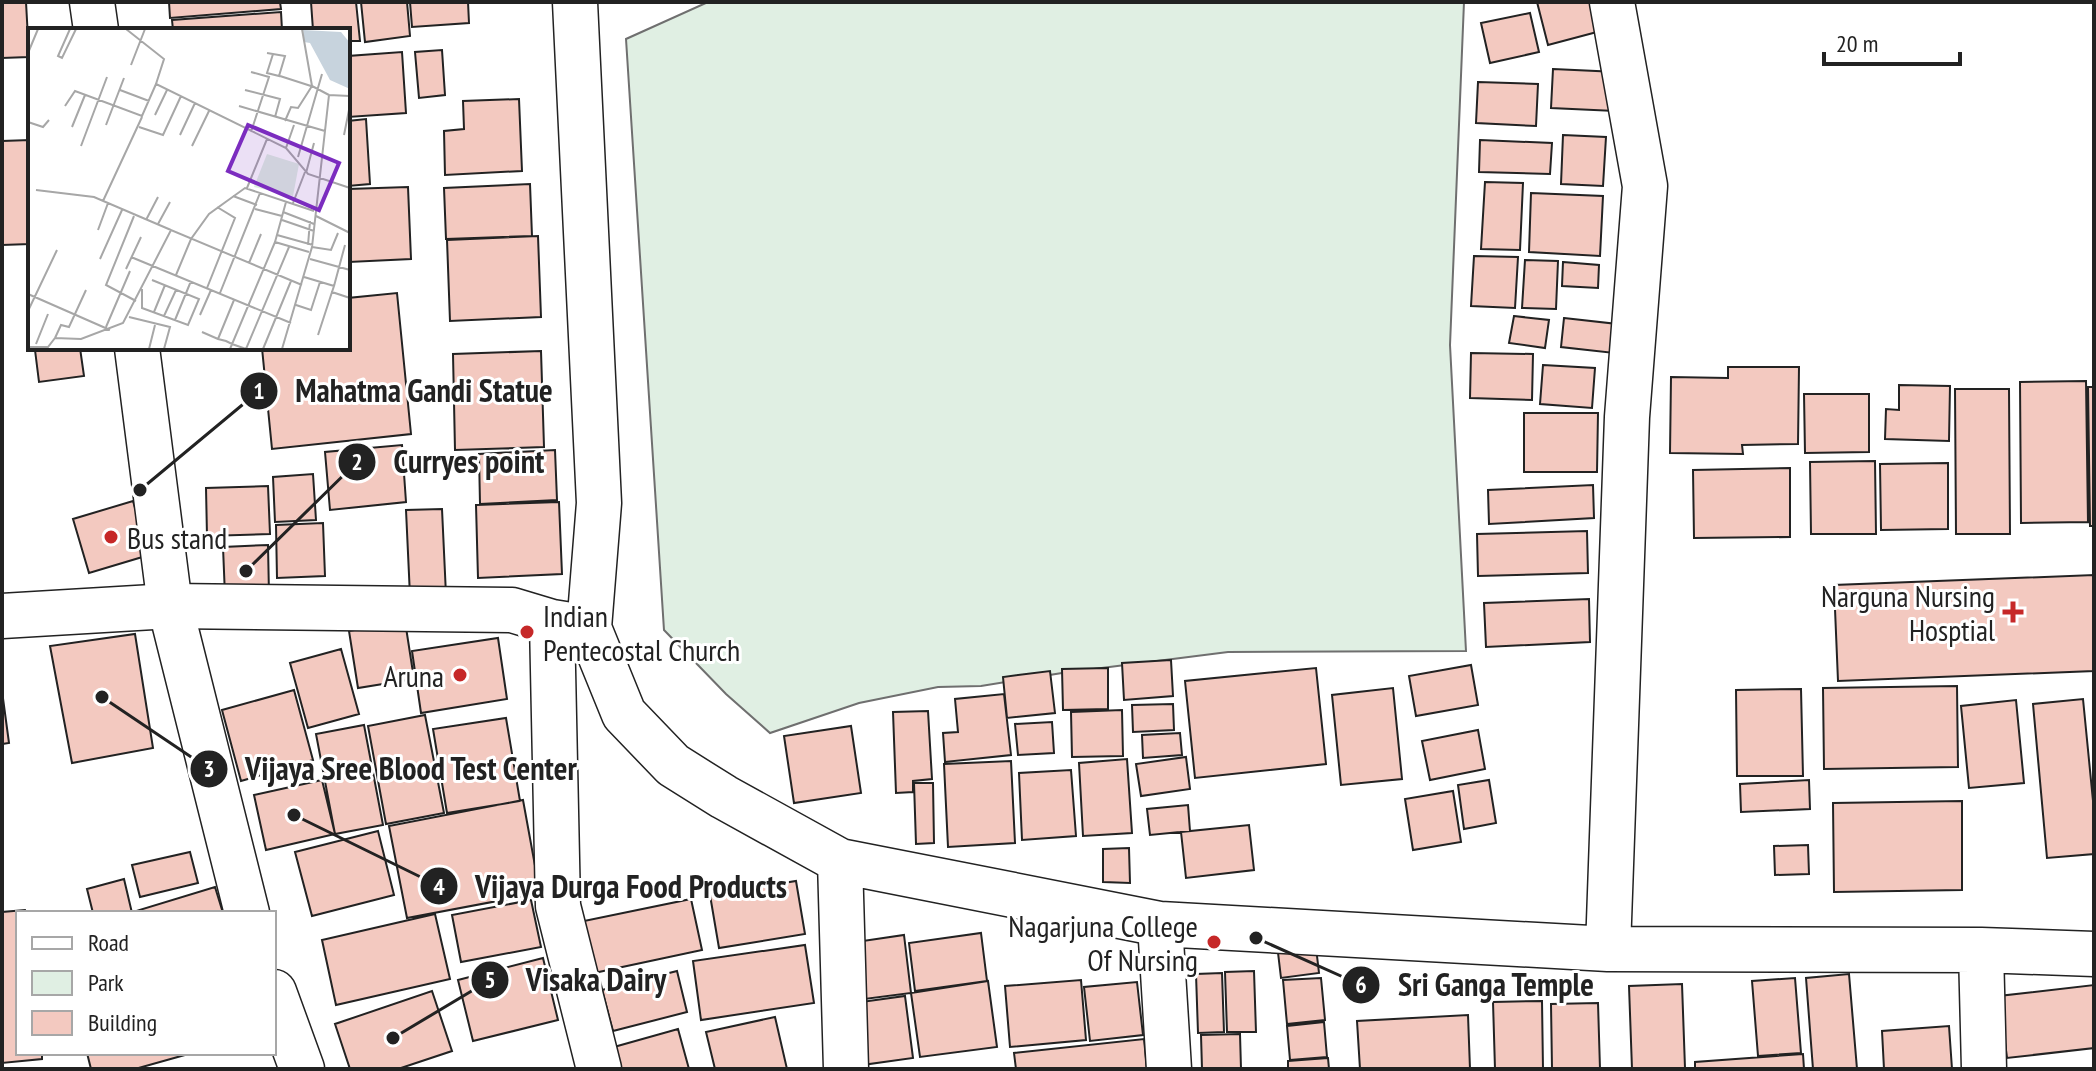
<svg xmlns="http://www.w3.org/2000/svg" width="2096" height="1071" font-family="'PT Sans Narrow',sans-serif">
  <rect width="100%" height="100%" fill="#fff"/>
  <path fill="#e0efe3" stroke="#6f6f6f" stroke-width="2" d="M708,2h756l-14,343 16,306 -238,1 -166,21 -81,13 -43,1 -79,16 -89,30 -44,-39 -62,-64 -38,-591z"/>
  <path fill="#f3c9c0" stroke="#222" stroke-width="2" d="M2,2h24l3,55 -27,1z
    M169,2h111l1,7 -111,9z
    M311,2h45l4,39h-12v-11h-35z
    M361,2h46l3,34 -45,6z
    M410,2h58l1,21 -57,4z
    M1537,2h68l7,26 -64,17z
    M281,12l1,18h-109l-1,-10z
    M1530,13l9,39 -49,11 -9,-40z
    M442,50l3,45 -26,3 -4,-46z
    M402,52l4,61 -58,4v-61z
    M1553,69l64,3 -2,39 -64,-3z
    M1478,82l60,2 -2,42 -60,-3z
    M519,99l3,72 -77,4 -1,-44 20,-2 -1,-28z
    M366,119l4,65 -22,2v-65z
    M1563,135l43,2 -3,49 -42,-2z
    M30,140v104l-28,1v-104z
    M1480,140l72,3 -2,31 -71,-2z
    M1485,182l38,1 -3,67 -39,-1z
    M530,184l2,52 -86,3 -2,-51z
    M408,187l3,72 -62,3 -1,-73z
    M1531,193l72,3 -3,60 -71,-4z
    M538,236l3,81 -91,4 -3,-81z
    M1474,256l44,1 -3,51 -44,-2z
    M1525,260l33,1 -2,48 -34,-1z
    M1563,262l36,3 -1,23 -36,-2z
    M397,293l14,141 -139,15 -10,-101h86v-50z
    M1514,316l35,4 -4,28 -36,-5z
    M1564,318l53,6 -3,29 -53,-6z
    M52,348h28l4,28 -45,6 -4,-32z
    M541,351l3,96 -89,3 -2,-96z
    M1471,353l62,1 -1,46 -62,-2z
    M1543,365l52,3 -3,40 -52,-4z
    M1728,367h71l-1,77 -56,1 1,9 -73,-1 1,-76 57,1z
    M2086,381l2,141 -67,1 -1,-141z
    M1899,385l51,1 -1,55 -64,-2 1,-30 13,1z
    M2088,387h6v139h-4z
    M1955,389h54l1,145h-54z
    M1804,394h65v58l-64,1z
    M1524,413h74l-1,59h-73z
    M402,445l4,57 -76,8 -5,-58z
    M555,450l2,50 -77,4 -1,-50z
    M1875,461l1,73h-65l-1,-72z
    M1948,463v66l-67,1 -1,-66z
    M1790,468v69l-96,1 -1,-68z
    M313,474l3,46 -41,2 -2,-45z
    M1593,485l1,33 -105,6 -1,-34z
    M268,486l2,48 -63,2 -1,-48z
    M133,501l16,54 -60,18 -16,-54z
    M559,502l3,72 -84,4 -2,-73z
    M442,509l4,86 -36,1 -4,-86z
    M323,523l2,53 -48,2 -1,-53z
    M1587,531l1,42 -110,3 -1,-42z
    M268,545l1,50 -44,1 -2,-49z
    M2094,575v96l-256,10 -4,-96z
    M1589,599l1,43 -104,5 -2,-44z
    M405,621l9,58 -56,9 -9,-57z
    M135,634l18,114 -81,15 -22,-117z
    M498,638l9,61 -86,14 -9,-62z
    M341,649l18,65 -51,14 -18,-65z
    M1171,660l2,36 -49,4 -2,-37z
    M1471,665l7,40 -62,11 -7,-40z
    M1108,668v41l-45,1 -1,-41z
    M1316,668l10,96 -131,14 -10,-97z
    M1050,671l5,42 -48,5 -4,-41z
    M1957,686l1,81 -134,2 -1,-81z
    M1393,688l9,91 -61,6 -9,-90z
    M1801,689l2,87h-66l-1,-86z
    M294,690l19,70 -72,21 -19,-71z
    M2,691l7,52 -7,1z
    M1004,694l7,61 -66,7 -2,-29 15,-1 -3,-33z
    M2083,699l11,112v43l-47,4 -14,-154z
    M2016,700l8,83 -55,5 -8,-82z
    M1173,704l1,26 -41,2 -1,-27z
    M1122,710l1,46 -51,1 -1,-45z
    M928,711l4,68 -19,2v11l-17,1 -3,-81z
    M425,715l19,98 -58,11 -18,-98z
    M506,718l14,83 -73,12 -14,-84z
    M1052,722l2,31 -36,2 -3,-31z
    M364,725l19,100 -48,9 -19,-100z
    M851,726l10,67 -67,10 -10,-67z
    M1478,730l7,39 -55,11 -8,-39z
    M1180,733l2,22 -39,3 -1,-23z
    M1186,757l4,32 -49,7 -5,-32z
    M1127,759l5,74 -49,3 -4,-73z
    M1011,761l4,82 -67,4 -4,-83z
    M1071,770l5,66 -54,4 -3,-67z
    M322,780l13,54 -69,16 -12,-55z
    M1489,780l7,43 -32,6 -6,-44z
    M1809,780l1,29 -69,3 -1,-28z
    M914,783h19l1,60 -18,1z
    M1453,791l8,51 -48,8 -8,-51z
    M523,800l17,93 -133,25 -18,-92z
    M1962,801v89l-128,2 -1,-89z
    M1188,805l2,26 -40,4 -3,-26z
    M1249,825l5,45 -68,8 -5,-46z
    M378,831l16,64 -82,21 -17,-64z
    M1808,845l1,29 -34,1 -1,-29z
    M1129,848l1,35 -27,-1v-33z
    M190,852l8,31 -58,14 -8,-32z
    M124,879l8,34h-39l-6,-24z
    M796,881l9,53 -86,14 -9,-53z
    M215,887l8,26h-86l-1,-2z
    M691,899l11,51 -108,23 -10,-52z
    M531,900l10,47 -80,15 -9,-47z
    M25,910l1,3h-8v140h24v6l-40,4v-151z
    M435,914l15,65 -114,26 -14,-65z
    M981,933l6,48 -72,10 -6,-48z
    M904,935l7,58 -54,7 -8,-57z
    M1315,939l4,34 -38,5 -4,-34z
    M805,945l9,58 -113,17 -8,-59z
    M543,958l15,62 -85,21 -15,-61z
    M677,971l10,41 -74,19 -11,-41z
    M1254,971l2,61h-29l-2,-60z
    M1222,973l2,59 -26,1 -2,-59z
    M1849,974l8,95h-44l-7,-91z
    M1321,978l4,42 -38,4 -4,-44z
    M1795,978l6,75 -43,3 -6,-75z
    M1081,980l5,60 -76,7 -5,-61z
    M988,981l9,66 -77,10 -9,-64z
    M1137,982l6,53 -53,6 -6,-54z
    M1682,984l3,84 -53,1 -3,-83z
    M2094,985v63l-87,10 -8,-62z
    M432,991l20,60 -54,18h-48l-15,-45z
    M905,996l8,62 -51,7 -8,-62z
    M1542,1001l1,68h-48l-2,-67z
    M1598,1003l2,66h-48l-1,-65z
    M1468,1015l2,54h-110l-3,-48z
    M775,1017l12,52h-72l-9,-37z
    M1324,1022l3,35 -37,3 -3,-34z
    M1949,1026l3,43h-68l-2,-38z
    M678,1029l11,40h-69l-6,-22z
    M1240,1034l1,35h-39l-1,-34z
    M1144,1039l3,30h-131l-2,-16z
    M87,1053h105l-57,16h-44z
    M1803,1054l1,15h-109v-7z
    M1328,1058l1,11h-41v-8z"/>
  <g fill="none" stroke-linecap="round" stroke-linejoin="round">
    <g stroke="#222" stroke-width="47">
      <path id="minor" d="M575,2l24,501 -10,125
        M2,616l168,-10 342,4 40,12 37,6 35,86 49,51 51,32 116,64 320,63 448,25 373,1 113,4
        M552,622l6,284 41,163
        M840,861l6,208
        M1160,924l9,145
        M1608,949l19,-532 18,-231 -33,-184
        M1981,950l3,119"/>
    </g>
    <g stroke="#222" stroke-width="47">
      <path id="major" d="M92,2l4,28
        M137,348l33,258 77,307
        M274,992l28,77"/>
    </g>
    <use href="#minor" stroke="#fff" stroke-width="44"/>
    <use href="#major" stroke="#fff" stroke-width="44"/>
  </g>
  <g fill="#c62828" stroke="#fff" stroke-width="3">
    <circle cx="111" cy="537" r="8"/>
    <path d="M2009 600h8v8h8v8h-8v8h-8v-8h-8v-8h8z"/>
    <circle cx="527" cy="632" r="8"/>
    <circle cx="460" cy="675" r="8"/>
    <circle cx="1214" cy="942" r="8"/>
  </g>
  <g text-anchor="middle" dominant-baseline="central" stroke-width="6" stroke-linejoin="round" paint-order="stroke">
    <g font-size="30" fill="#222" stroke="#fff" text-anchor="end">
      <text x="127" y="537" text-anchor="start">Bus stand</text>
      <text x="1995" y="595">Narguna Nursing<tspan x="1995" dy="34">Hosptial</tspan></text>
      <text x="543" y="615" text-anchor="start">Indian<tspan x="543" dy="34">Pentecostal Church</tspan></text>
      <text x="444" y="675">Aruna</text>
      <text x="1198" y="925">Nagarjuna College<tspan x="1198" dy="34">Of Nursing</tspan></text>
    </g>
  </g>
  <g transform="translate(28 28)">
    <rect width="322" height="322" fill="#fff"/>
    <path d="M239,126l32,10 -6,32 -39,-9z" fill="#e0efe3"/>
    <path d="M275,2l38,2 9,11v46l-20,-9 -20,-37 -6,-1z" fill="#c7d3dd"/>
    <path fill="none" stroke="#a7a7a7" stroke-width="2" d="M42,1l-12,27 4,2 14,-29M98,1l38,30 -8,25 130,64 22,26 42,14M274,1l10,57 17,9M0,25l10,-24M239,25l18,3 -6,20 -12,-3 6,-19M103,37l14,-36M223,44l18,5 -18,55M252,48l31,10M92,62l29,11M217,62l35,9 -5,18M37,78l10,-15 67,25 14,-32M211,78l86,25M127,87l12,-25M257,93l6,-14 7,1 14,-22M0,94l15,5 6,-7M78,97l18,-47M44,99l13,-32M111,99l24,8 18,-39M152,107l15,-32M316,107l6,-30M53,118l26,-69M164,118l17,-35M258,120l8,-23M270,129l24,-83M278,145l8,-30M219,160l20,-49M8,162l58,7 77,33M205,168l24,9M75,173l39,-84M258,174l-11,40 34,10M265,175l12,-31M227,181l27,7M255,184l31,12M106,188l-28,69 30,16M288,188l34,17M118,192l12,-23M254,192l32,11M130,196l12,-22M70,202l10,-27M249,207l36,10M280,217l2,-24M284,219l19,3 7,-17M103,229l160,66M72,231l22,-49M282,231l40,11M221,235l12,-29M98,241l15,-32M148,247l15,-36 18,-25 36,-26 69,23M276,249l30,9 -2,6 18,6M306,258l11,-41M179,260l28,-70 -18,-11M114,261v19l46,17 11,-26 -47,-19M192,265l40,-100M0,266l82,36M268,277l15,5 9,-28M0,283l29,-61M126,284l11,-27M172,287l11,-25M136,288l12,-26M101,289l41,10 -6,22M147,292l16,-39M78,299l24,-56M174,304l16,7 8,2 6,3 14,5 43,-102M290,307l14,-43M27,310l6,-13 8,2 17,-37M190,311l16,-39M8,316l12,-30M0,319h20l7,-9 26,1 42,-16 48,-93 131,55M121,321l6,-24M202,321l45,-107M235,321l28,-68M254,321l30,-102 17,-152 21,1"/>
    <path fill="#7b2cbf" fill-opacity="0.15" stroke="#7b2cbf" stroke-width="4" d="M220,97l91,38 -20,47 -91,-39z"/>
    <rect width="322" height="322" fill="none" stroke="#222" stroke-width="4"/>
  </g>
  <path fill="none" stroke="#222" stroke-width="3" d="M140 490L259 391M246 571L357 462M102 697L209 769M294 815L439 886M393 1038L490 980M1256 938L1361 985"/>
  <g fill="#222" stroke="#fff" stroke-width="3">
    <circle cx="140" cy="490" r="8"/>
    <circle cx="246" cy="571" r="8"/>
    <circle cx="102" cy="697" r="8"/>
    <circle cx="294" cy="815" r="8"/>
    <circle cx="393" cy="1038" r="8"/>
    <circle cx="1256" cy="938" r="8"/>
    <circle cx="259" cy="391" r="20"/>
    <circle cx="357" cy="462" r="20"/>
    <circle cx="209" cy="769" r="20"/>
    <circle cx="439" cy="886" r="20"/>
    <circle cx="490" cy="980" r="20"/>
    <circle cx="1361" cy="985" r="20"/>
  </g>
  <g font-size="24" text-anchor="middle" font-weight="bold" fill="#fff">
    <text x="259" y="399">1</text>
    <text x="357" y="470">2</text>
    <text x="209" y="777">3</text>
    <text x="439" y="895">4</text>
    <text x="490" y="988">5</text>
    <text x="1361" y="993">6</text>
  </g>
  <g font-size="32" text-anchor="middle" font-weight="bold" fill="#222" stroke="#fff" stroke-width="6" stroke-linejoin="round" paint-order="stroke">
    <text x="424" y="402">Mahatma Gandi Statue</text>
    <text x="469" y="473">Curryes point</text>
    <text x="411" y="780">Vijaya Sree Blood Test Center</text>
    <text x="631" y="898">Vijaya Durga Food Products</text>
    <text x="596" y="991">Visaka Dairy</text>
    <text x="1496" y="996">Sri Ganga Temple</text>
  </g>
  <rect width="2096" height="1071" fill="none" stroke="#222222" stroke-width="8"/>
  <rect x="16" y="911" width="260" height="144" fill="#ffffff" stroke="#a7a7a7" stroke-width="2"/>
  <rect x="32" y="937" width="40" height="12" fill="#ffffff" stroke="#a7a7a7" stroke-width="2"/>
  <text x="88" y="951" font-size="24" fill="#222222">Road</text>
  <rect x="32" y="971" width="40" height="24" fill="#e0efe3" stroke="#a7a7a7" stroke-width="2"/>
  <text x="88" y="991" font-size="24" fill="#222222">Park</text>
  <rect x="32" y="1011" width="40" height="24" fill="#f3c9c0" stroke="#a7a7a7" stroke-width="2"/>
  <text x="88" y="1031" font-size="24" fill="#222222">Building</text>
  <path d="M1824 52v12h136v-12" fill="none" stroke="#222222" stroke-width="4"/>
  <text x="1836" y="52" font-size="24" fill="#222222" stroke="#ffffff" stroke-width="6" paint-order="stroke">20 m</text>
</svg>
